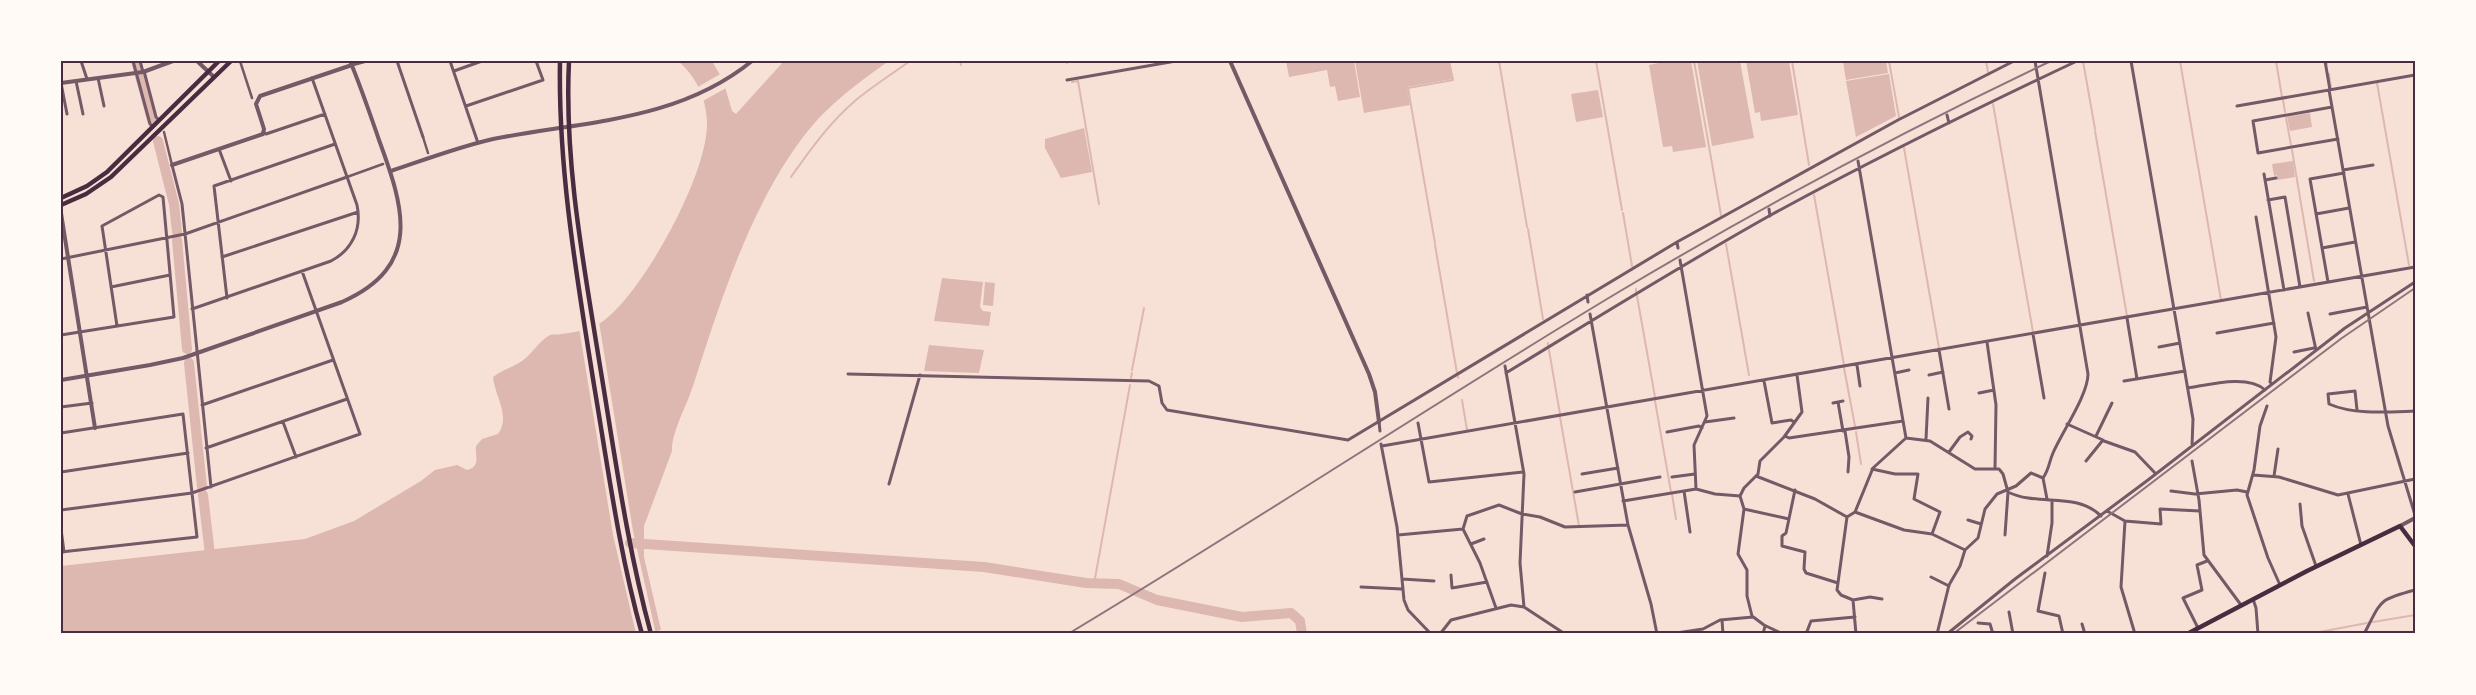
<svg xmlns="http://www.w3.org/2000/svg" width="2476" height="695" font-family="'Golos Text',sans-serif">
  <rect width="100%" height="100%" fill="#f7e1d7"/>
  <path fill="#dcb8b0" d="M678,61h34l11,19 9,31 4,3 48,-53h105c-26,18 -50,36 -71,58 -62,69 -97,180 -125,267 -6,19 -22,47 -21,65l-28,75v31l17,73 -16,4h-584v-68l244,-27 49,-18 67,-40 14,-11 22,-5 10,5c14,-4 8,-13 9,-24l6,-7 16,-5c13,-18 -3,-37 -5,-57 9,-7 20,-10 29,-16 10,-7 18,-21 28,-26 3,-1 8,0 11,-1 16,-2 34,-5 46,-16 39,-32 102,-146 100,-197 -1,-23 -11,-45 -29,-60z
    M1286,61h68l6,36 -22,4 -3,-15 -5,1 -3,-17 -38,7z
    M1355,61h94l3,18 -45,8 3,18 -46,8z
    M1668,61h23l15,86 -33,5 -1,-6 -9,1 -14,-82z
    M1697,61h43l14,77 -42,8z
    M1746,61h43l9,54 -37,6 -1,-9 -5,1z
    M1843,61h43l2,12 -42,7z
    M1889,74l7,42 -40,21 -10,-56z
    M1598,90l5,27 -27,5 -5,-28z
    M2310,113l2,14 -22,4 -3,-14z
    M1084,128l8,44 -31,6 -16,-30v-9z
    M2293,161l2,16 -18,3v-5l-3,1 -2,-12z
    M942,278l41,4 -3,25 3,4 8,1 -2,14 -55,-5z
    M985,282l10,1 -2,23 -10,-1z
    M929,345l55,5 -5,23 -55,-2z"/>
  <path fill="#f7e1d7" d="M722,73l6,14 -27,15 -5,-14z
    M599,322l34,209 23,103h-20l-23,-99 -34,-207z"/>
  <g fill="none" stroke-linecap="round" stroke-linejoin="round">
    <path stroke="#dcb8b0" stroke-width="2" d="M960,61l1,4
      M1067,61v2
      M1499,61l28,166
      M1596,61l26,149
      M1694,61l27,154
      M1792,61l17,104
      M1889,61l10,56
      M1986,61l2,11
      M2083,61l12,68
      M2180,61l41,239
      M2276,61l6,36
      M2327,61v3
      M2329,74l2,14
      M1072,82l6,-1 21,123
      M2377,83l32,182
      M2283,100l2,12
      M1993,104l40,228
      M2286,118l5,27
      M2095,131l32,185
      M1904,148l35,200
      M2292,150l22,131
      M791,177c20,-28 39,-55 65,-77 17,-14 36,-26 54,-39
      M1814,195l30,170
      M1623,213l9,53
      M1528,229l15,90
      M1435,243l-27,-155 45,-8 -4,-19
      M1726,244l23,131
      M1435,245l22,128
      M1636,289v3
      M1637,296l18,101
      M1548,343v2
      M1549,350l11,64
      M1844,368l11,58
      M1132,370l12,-62
      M1458,376v2
      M1131,378l1,-5
      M1462,400l5,30
      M1655,401l16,91
      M1560,417l19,109
      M1856,432l5,32
      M1672,494l4,25
      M1094,584l36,-199
      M2373,622l42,-7
      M2309,634l58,-11"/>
    <path stroke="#dcb8b0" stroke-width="10" d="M136,61l16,59
      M158,141l16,63 3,28
      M177,240l10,109
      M189,363l13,124
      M203,495l8,68
      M630,543l354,24 102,16 33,1 38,16 85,17 49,-4 9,8 2,13"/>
    <path stroke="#755966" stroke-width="2.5" d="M240,61l12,37
      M164,132l8,33
      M423,137l5,16
      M347,177l36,-13"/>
    <path stroke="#755966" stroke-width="3" d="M81,61l6,18
      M133,61l17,63 3,3
      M140,61l3,11
      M397,61l26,76
      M450,61l28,82
      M2035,61l53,313c0,21 -26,58 -35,79 -4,9 -4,17 -10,25l4,21
      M2131,61l62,358 -1,27
      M2325,61l5,29
      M352,65l15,-4
      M144,71l12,46 3,3
      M454,71l28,-10
      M98,78l6,28
      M1067,80l109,-19
      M76,81l7,33
      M61,83l6,31
      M2329,90l59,336 27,89
      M466,106l77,-26 -7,-19
      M2237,106l178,-31
      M2332,107l-79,14 5,32 80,-14
      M1947,115l2,8
      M263,132l3,2 59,-20
      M219,149l12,32
      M172,165l10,39 29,283
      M2343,170l30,-5
      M2264,174l20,116
      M2265,180l11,-2
      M2268,200l17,-3 15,90
      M1769,209l1,7
      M2316,214l33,-6
      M2256,217l20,120 -6,45 2,2
      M1677,242l1,6
      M2322,248l33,-6
      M222,257l136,-45
      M61,259l124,-25 162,-57
      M1680,260l27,156 -13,29 2,44 19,5 25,2
      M2328,282l-18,-103 34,-6
      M111,287l59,-12
      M1587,295l1,7
      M227,298l-13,-112 121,-42
      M192,309l139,-48c21,-11 31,-32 26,-56l-45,-127
      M2308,313l8,37
      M1590,314l38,211 23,79 6,30
      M2330,314l37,-7
      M2127,318l10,61
      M2217,333l57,-10
      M2033,334l11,64
      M61,335l113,-18 -11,-120 -4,-2 -57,31 15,100
      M1987,342l9,63 -1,63
      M2159,347l21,-4
      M1939,350l10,59
      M2294,352l20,-4
      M1857,365l3,21
      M1505,366l19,108 -4,89 4,44
      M1506,373c87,-53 174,-107 263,-157 101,-55 204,-106 308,-155
      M1895,373l14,-3
      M848,374l301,7 10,5 3,17 5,7 181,30 329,-198 221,-122 116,-59
      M1929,375l14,-3
      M1764,381l8,42 19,-3 3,2
      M2124,381l61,-10
      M2188,388c20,-3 60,-14 77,2
      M1979,393l15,-3
      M1838,402l5,29
      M1833,403l10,-2
      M202,405l131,-45
      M2267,406l-7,20 -6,44 -7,25 21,63 12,27
      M61,407l31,-4
      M2357,410l-2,-19 -27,3 1,10c25,11 59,8 86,7
      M283,422l13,35
      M1379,422l1,9
      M1705,422l29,-4
      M1418,423l11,59 94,-10
      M2067,424l36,16 -17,21
      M1845,431l4,26 -1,15
      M1667,432l32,-6 3,2
      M61,433l122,-19 14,123 -136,15
      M1785,436l4,2 114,-17
      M2096,436l16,-33
      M1906,438l24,3 45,28h24l4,5 5,18c30,15 68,-1 93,24
      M1926,439l2,-41
      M2104,441l31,11 21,22
      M1381,444l16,83 7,73 4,10 23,24
      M1382,446l1033,-179
      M206,448l141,-49
      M1949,452l11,-15 8,-5 4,4 -1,3
      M2192,461l7,39 5,55 37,50
      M1872,469l23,5h23l-4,25 26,13 -8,22
      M61,472l127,-19
      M1582,474l36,-6
      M2253,475l26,2 59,18 77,-16
      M1756,476l59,23 32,18
      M2274,476l4,-27
      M1672,477l23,-3
      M889,484l31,-109
      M1795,490l-9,43 -4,3v10l23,6 -1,17 2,4 32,10
      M1684,491l6,41
      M2171,491l24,3 42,-4 10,2
      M1575,492l85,-15
      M2348,494l13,51
      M1623,501l73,-12
      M2300,504l2,22 14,40
      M1744,509l45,10
      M61,510l131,-17 168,-59 -58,-163
      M2107,511l18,10 36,3 -1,-15 40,2
      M1855,512l49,18 28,4 33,16
      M1968,520l13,4
      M2125,521l-4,66 14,47
      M61,529l3,23
      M1463,529l4,-13 32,-11 23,9 18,3 25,10 63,-2
      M1398,535l65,-6 17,34 16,45
      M2005,535l3,-43
      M1471,544l13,-5
      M2047,556l5,-33v-23
      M2045,573l-7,38 21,5 4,18
      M1451,575l1,13 35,-6
      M1931,577l18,9
      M1402,579l32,2
      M1361,587l41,2
      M2253,599l3,9 2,26
      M1853,600l17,-3 12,2
      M2009,612l4,22
      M1722,620l1,14
      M1978,623l12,1 3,10
      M2082,624l3,10
      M2198,628l-15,-30 19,-8 -5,-25 10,-4
      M1379,633l25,1
      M1440,634l11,-14 60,-15 13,2 41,27
      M1670,634l33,-5 17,-9 33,-3
      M1763,634l2,-8
      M1783,634l-19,-9 -12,-9 -5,-20v-26l-9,-16 6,-45 -4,-13 4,-8 14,-14 2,-13 24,-24 18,-25 -5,-37
      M1806,634l5,-13 44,-4
      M1856,634l-3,-34 -12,-5 -4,-5 10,-73 8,-5 18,-44 33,-30 -48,-277
      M1937,634l12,-49 11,-19 5,-16 13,-12 7,-29 12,-15 19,-8 15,-13 12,5
      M1947,634l68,-55 133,-99 197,-152 70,-46
      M2364,634c18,-34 13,-34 51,-44"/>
    <path stroke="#755966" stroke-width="4" d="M197,61l17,16
      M1230,61l139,313 6,18 4,30
      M61,83l82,-11 30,-11
      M172,165l91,-31 1,-5 -8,-25 4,-8 92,-31
      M391,171c33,-11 67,-24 102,-32 90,-18 184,-17 259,-78
      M61,213l34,215
      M61,380l89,-15 33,-7 159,-56c81,-36 62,-94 37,-162 -9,-26 -18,-53 -29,-79
      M2400,526l15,-8"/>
    <path stroke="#4a2c40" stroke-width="4.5" d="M2187,634l120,-63 93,-45 15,20"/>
    <path stroke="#4a2c40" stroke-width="4.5" d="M560,61c-2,109 17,217 34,324 14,83 25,167 48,249
      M569,61c-5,102 15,205 31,305 15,90 27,180 51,268
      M61,198l26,-12 20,-14 112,-111
      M61,205l25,-11 25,-17 120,-116"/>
    <path stroke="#8f747c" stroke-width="2" d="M1068,634c185,-111 364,-230 549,-341 141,-84 286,-162 434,-232
      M1953,634l389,-296 73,-50"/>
  </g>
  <rect width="2476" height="695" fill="none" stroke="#fffaf5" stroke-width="125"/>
  <rect x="62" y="62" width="2352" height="570" fill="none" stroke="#4a2c40" stroke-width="2"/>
</svg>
